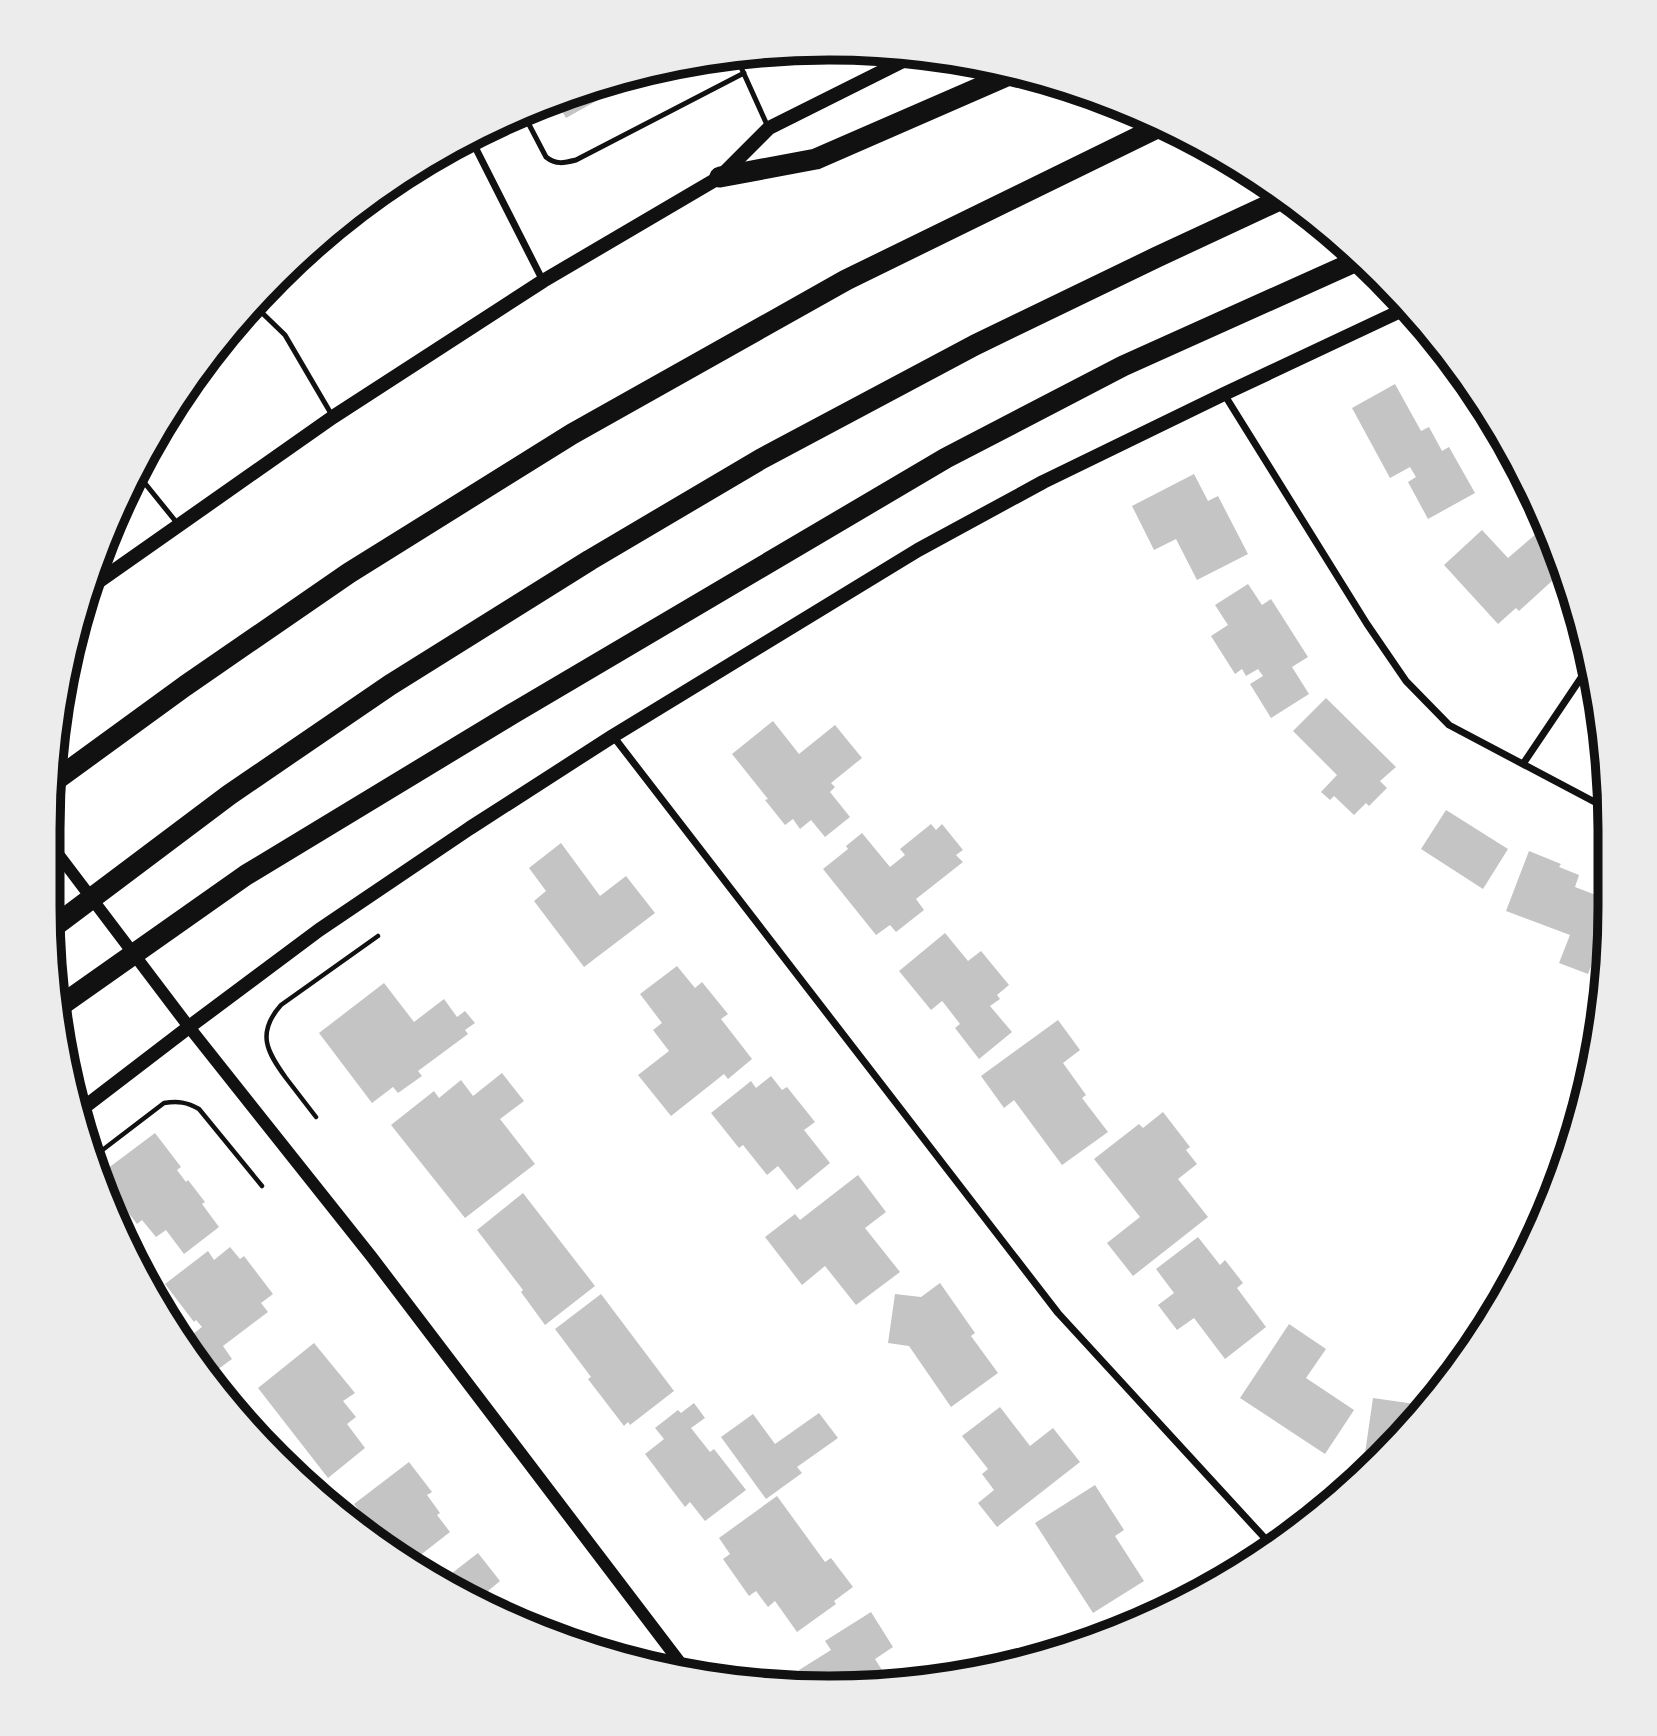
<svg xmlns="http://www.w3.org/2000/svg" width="1657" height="1736" font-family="Montserrat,sans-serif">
  <rect width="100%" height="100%" fill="#fff"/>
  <path fill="#c4c4c4" d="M648,72l-82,46 -11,-19 23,-10z
    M1395,384l26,47 8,-4 13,24 7,-4 26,46 -47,26 -20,-37 8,-5 -6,-10 -20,11 -38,-70z
    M1194,474l14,27 10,-5 30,58 -51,26 -21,-41 -22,11 -22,-44z
    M1545,526l20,43 -46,42 -3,-3 -18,16 -54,-59 38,-35 26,28z
    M1248,584l14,21 9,-6 37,58 -16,10 17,27 -38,24 -21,-34 13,-8 -5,-7 -12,7 -4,-7 -7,5 -24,-38 17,-11 -13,-20z
    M1326,698l70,69 -16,14 7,7 -18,18 -3,-3 -12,12 -20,-19 -4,4 -9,-8 16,-17 -44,-44z
    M773,721l26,33 36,-29 27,33 -31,25 4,4 -5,5 20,25 -25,20 -14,-17 -11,9 -7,-10 -8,6 -20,-25 3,-1 -36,-45z
    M1446,810l62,39 -25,40 -62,-40z
    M931,824l5,6 6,-6 21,26 -7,5 7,7 -47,37 8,11 -28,22 -6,-7 -14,10 -53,-66 25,-20 -2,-3 16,-13 28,34 15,-12 -5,-6z
    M561,843l39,53 26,-20 29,37 -71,54 -50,-66 12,-10 -17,-23z
    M1529,851l32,13 -2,3 20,8 -4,12 34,13 -2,33 -5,14 -3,-1 -11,28 -29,-11 11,-28 -64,-24z
    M945,933l23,28 13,-10 28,34 -12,10 3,4 -10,7 22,26 -33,27 -24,-31 5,-4 -17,-22 -1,-1 -11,9 -32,-39z
    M677,966l18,22 7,-6 26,32 -7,5 31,40 -24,20 -4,-5 -53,42 -33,-41 31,-24 -16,-21 9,-7 -22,-29z
    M384,983l30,39 30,-23 13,18 8,-6 10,12 -10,7 3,4 -50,37 4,5 -24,17 -5,-6 -21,16 -53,-70z
    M1058,1020l22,30 -17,13 23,32 -4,3 26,34 -46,33 -48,-65 -10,8 -23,-32z
    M502,1073l22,28 -24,18 35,45 -70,54 -74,-93 43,-34 5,7 22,-18 12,16z
    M771,1076l11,14 5,-3 28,35 -11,8 26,33 -33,27 -19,-24 -11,9 -24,-30 -4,3 -28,-35 40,-32 5,7z
    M1163,1112l27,35 -4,3 11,14 -19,15 30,38 -75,59 -26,-33 33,-26 -46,-58 45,-35 4,4z
    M155,1133l26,34 -4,3 9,12 2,-2 17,22 -3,2 17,23 -35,27 -18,-24 -10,7 -14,-17 -5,4 -20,-26 4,-3 -18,-23z
    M858,1175l28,37 -21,16 35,44 -44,33 -31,-39 -23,19 -37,-48 30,-23 5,6z
    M523,1193l72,93 -50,39 -24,-33 2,-2 -46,-60z
    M1198,1237l22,28 5,-5 18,23 -6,5 29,39 -41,32 -31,-41 -17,12 -19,-25 16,-12 -18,-24z
    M230,1247l10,12 4,-3 29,38 -12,9 7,9 -45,34 9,13 -26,19 -22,-37 18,-14 -6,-7 -2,2 -29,-38 43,-33 6,9z
    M940,1283l35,50 -4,3 27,37 -47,34 -42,-61 -21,-3 7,-49 26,3z
    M601,1294l73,97 -44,34 -2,-3 -4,4 -36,-47 3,-2 -36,-48z
    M1289,1324l37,25 -20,29 48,32 -29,44 -85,-56z
    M314,1343l41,50 -12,8 13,16 -9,7 18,24 -37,30 -70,-90z
    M1373,1398l49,7 -54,62h-5z
    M694,1403l11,15 -14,10 19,24 4,-3 32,41 -41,31 -15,-19 -5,5 -40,-53 19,-15 -9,-11 23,-18 3,3z
    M1000,1407l30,39 23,-18 27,34 -83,65 -19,-24 16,-13 -12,-16 6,-5 -26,-33z
    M819,1413l19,25 -41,29 5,6 -36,26 -45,-62 32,-23 22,30z
    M409,1462l23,30 -5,3 13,18 -3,2 13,17 -41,32 -21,-16 -34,-44z
    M1095,1485l29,45 -9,6 29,45 -51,32 -58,-90z
    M777,1496l48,66 6,-4 22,29 -19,14 2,3 -39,28 -22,-31 -7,6 -12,-16 -7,5 -26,-37 7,-5 -11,-16z
    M478,1553l22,28 -12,10 20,25 -70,-32z
    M1136,1611l5,8 -54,25 -2,-3z
    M871,1612l22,35 -18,12 15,24 -81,3 -10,-16 32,-20 -6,-9z"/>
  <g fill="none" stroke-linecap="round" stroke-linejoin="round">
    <path stroke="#111" stroke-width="4.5" d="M316,1117c-10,-13 -20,-26 -30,-39 -19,-26 -30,-45 -5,-73l97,-69
      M92,1158l72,-55c14,-2 23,-1 35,6l63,77"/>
    <path stroke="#111" stroke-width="5" d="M735,54l33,73
      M523,113l23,44c10,8 18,6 30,3l168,-87
      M254,305l31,30 48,82
      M135,471l42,52"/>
    <path stroke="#111" stroke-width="7" d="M470,137l73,144
      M1224,394l143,230 39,57 43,44 157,83
      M613,736l445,577 214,233
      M1523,764l66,-98"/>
    <path stroke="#111" stroke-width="12" d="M52,846l137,181 182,229 314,413"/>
    <path stroke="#111" stroke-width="14" d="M88,589l245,-172 210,-136 177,-104 49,-49 146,-73
      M60,1017l3,8 -2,12
      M78,1112l111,-85 130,-97 151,-102 143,-92 305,-186 125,-68 181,-88 185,-87"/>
    <path stroke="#111" stroke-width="21" d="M720,177l96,-18 200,-87
      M49,785l136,-99 164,-113 223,-139 274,-154 319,-156
      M56,925l173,-130 161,-110 200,-125 171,-101 214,-114 182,-88 129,-60
      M60,1006l186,-131 266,-161 434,-256 177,-92 236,-106"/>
  </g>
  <path d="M0 0H1657V1736H0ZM829 60H829A769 769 0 0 1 1598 829V907A769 769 0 0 1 829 1676H829A769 769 0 0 1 60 907V829A769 769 0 0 1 829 60Z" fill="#ececec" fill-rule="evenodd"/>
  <path fill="none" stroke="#111" stroke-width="9" d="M829 60H829A769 769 0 0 1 1598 829V907A769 769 0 0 1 829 1676H829A769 769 0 0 1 60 907V829A769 769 0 0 1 829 60Z"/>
</svg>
